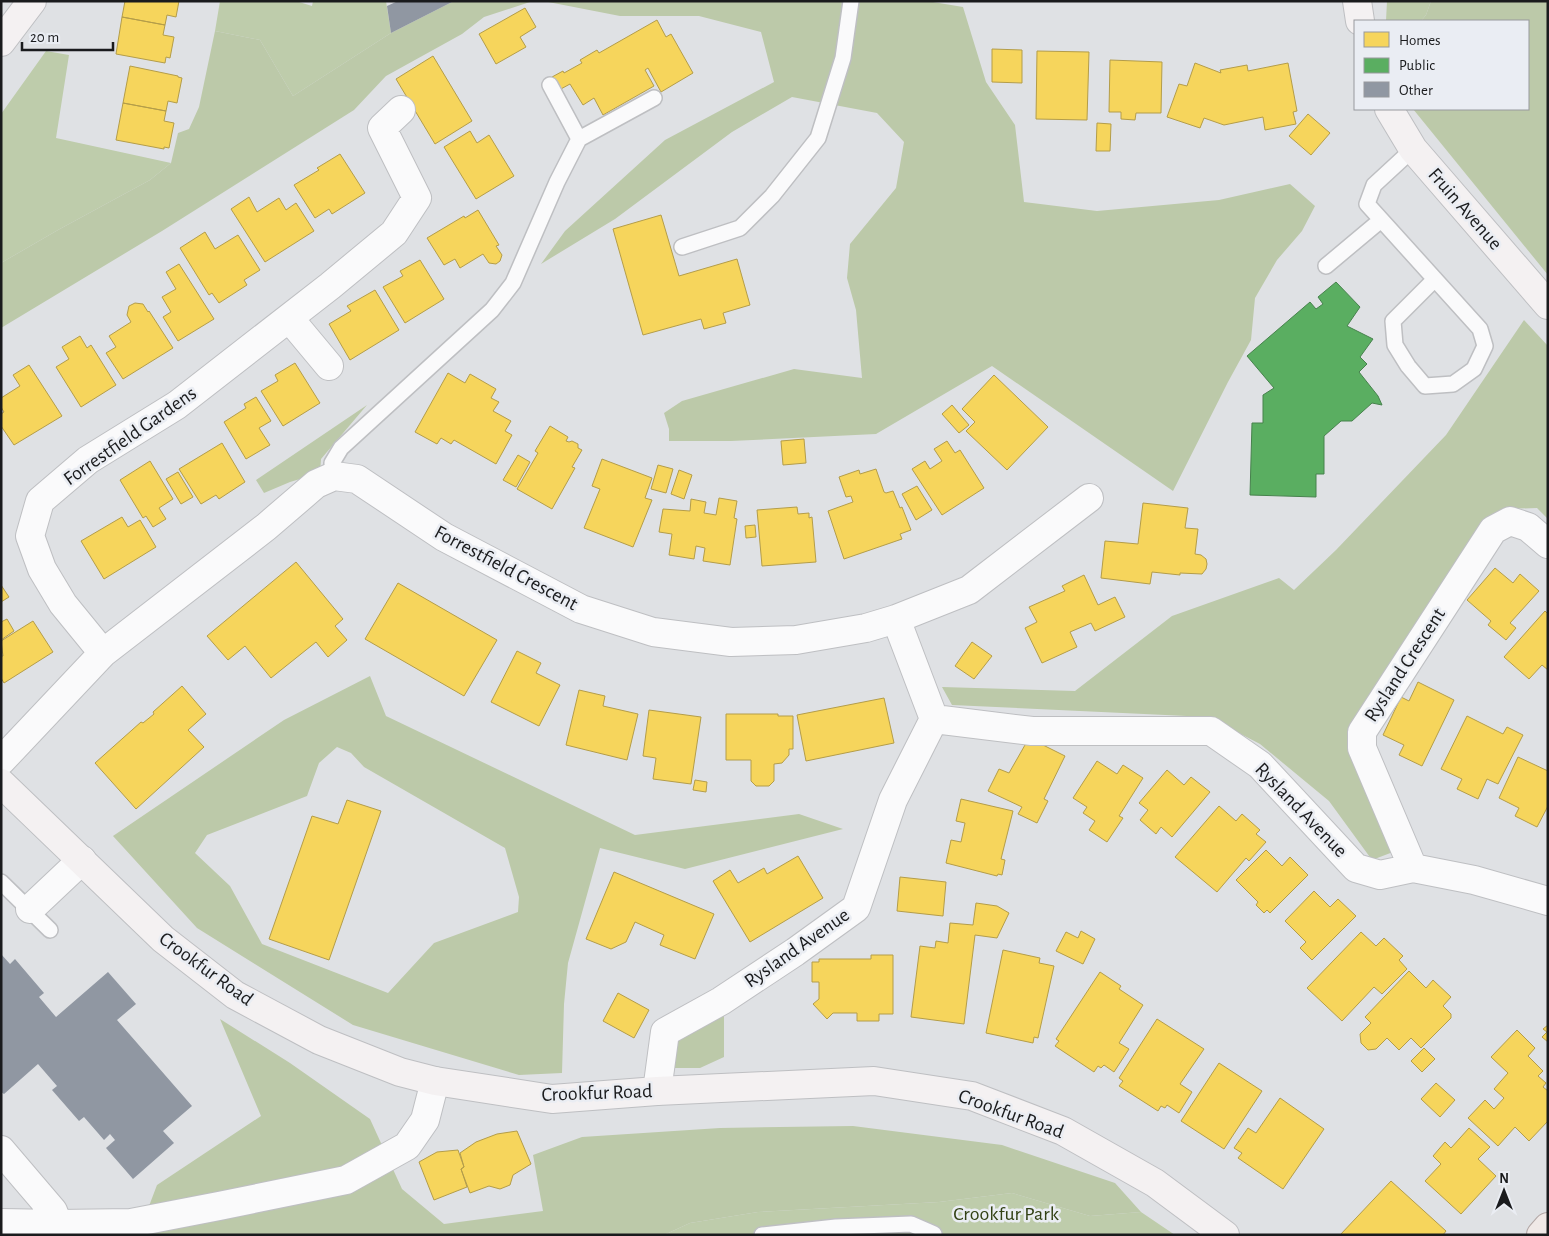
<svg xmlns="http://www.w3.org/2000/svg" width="1549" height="1236" font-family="'Alegreya Sans',sans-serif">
  <rect width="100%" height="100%" fill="#dfe1e4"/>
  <path fill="#beccab" d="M220,1h76l16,5 1,-5h73l5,32 -98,63 -33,-56 -45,-9z
    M1387,1h44l-5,14 -5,6h-35z
    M46,51l23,4 -13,83 115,25 -21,17 -92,50 -57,33v-149z
    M1012,1193l78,23 51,-4 34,23h-511l26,-12 68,-11 181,-10z"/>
  <path fill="#bcc9a9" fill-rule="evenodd" d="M454,1h79l-49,16 -22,17 -76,42 -32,34 -192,121 -161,97v-65l57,-33 92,-50 21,-17 7,-30 11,-4 10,-22 16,-76 45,9 33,56 98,-63z
    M543,1h384l36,6 23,75 29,43 9,77 73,9 122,-11 71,-16 25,22 -13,25 -25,29 -22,38 -4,42 -23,42 -55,109 -181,-125 -116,68 -145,7h-62v-12l-5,-16 18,-12 112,-32 68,9 -6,-68 -9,-32 3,-34 46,-56 8,-46 -27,-29 -85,-16 -60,35 -117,87 -74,45 24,-33 100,-91 109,-58 -13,-50 -62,-16h-79z
    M1431,1h117v274l-135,-166h115v-88h-107l5,-6z
    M1524,320l24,26v173l-11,-11 -34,1 -137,191 -15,29 6,43 36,80 -21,8 -43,-59 -69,-57 -52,-27 -256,-12 -10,-18 133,4 97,-75 107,-38 15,12 42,-40 110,-115z
    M367,405l-46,54 -1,14 -30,9 -26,11 -8,-13z
    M370,676l16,40 249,119 164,-21 44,15 -158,40 -85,-21 -32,115 -4,41 -2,69 -43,2 -166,-50 -156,-97 -84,-92 171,-116zM337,747l14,6 13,14 141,81 14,49 -1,15 -84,31 -46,50 -126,-49 -32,-58 -35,-33 12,-18 100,-39 12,-33z
    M724,1011v46l-24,11h-27l4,-31z
    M220,1019l70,44 80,56 32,70 42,35 99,-13 -10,-56 49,-18 138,-9 133,-2 149,19 113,38 26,29 -51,4 -78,-23 -73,9 -181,10 -68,11 -26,12h-526l19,-50 104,-69z"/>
  <path fill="#f6d55c" stroke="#b49d49" d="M125,1h54l-3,16 -9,-2 -2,10 -43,-8z
    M525,8l11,19 -16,10 6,10 -30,17 -17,-30z
    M122,17l43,8 -2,10 11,2 -4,21 -4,-1 -1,6 -49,-9z
    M657,20l9,17 5,-3 22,39 -32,19 -13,-24 -3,2 9,16 -51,29 -9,-17 -11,7 -13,-21 -11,6 -7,-13 11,-6 1,2 18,-10 -2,-3 17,-10 2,3z
    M992,49l30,1v33l-30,-1z
    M1037,51l52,1 -2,68 -51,-1z
    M433,56l39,65 -37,23 -39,-65z
    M1110,60l52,2 -1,51h-25l-1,7 -14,-1v-7h-12z
    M1195,63l26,10 -1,-3 27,-5 1,6 40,-8 9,48 -4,1 3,12 -31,6 -2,-13 -39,8 -20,-7 -4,10 -33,-11 12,-33 8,2z
    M130,66l48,10v1l4,1 -5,25 -9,-2 -2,10 -43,-8z
    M123,103l43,8 -2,10 10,2 -5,25 -5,-1v2l-48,-9z
    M1308,114l22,19 -19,22 -22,-19z
    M1097,123l14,1 -1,27h-14z
    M470,131l7,12 12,-8 25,41 -38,23 -32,-52z
    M340,154l25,39 -33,21 -3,-5 -14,9 -21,-33 25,-15 -2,-2z
    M249,197l8,15 22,-14 7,12 10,-7 18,28 -49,31 -34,-53z
    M478,210l21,35 -3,1 6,9 -2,6 -4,3 -7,-1 -6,-9 -23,14 -5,-9 -11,6 -17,-27 37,-22 1,2z
    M661,215l18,61 58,-17 13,46 -27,8 3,10 -22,6 -3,-10 -58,16 -30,-106z
    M205,232l10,17 23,-14 22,35 -16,10 3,5 -28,18 -7,-10 -3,2 -29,-47z
    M420,260l24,39 -39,24 -22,-36 20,-11 -3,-5z
    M179,264l35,55 -36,22 -15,-24 8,-5 -9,-15 14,-8 -10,-17z
    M375,290l24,40 -49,30 -21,-36 22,-13 -4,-5z
    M135,303l8,1 5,8 1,-1 24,37 -50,31 -17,-26 10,-6 -7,-11 22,-14 -4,-7 2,-9z
    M80,336l7,12 4,-3 25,40 -35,22 -25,-40 13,-8 -7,-12z
    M295,363l25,40 -37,23 -22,-35 17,-10 -3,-6z
    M29,365l33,51 -48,29 -13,-19v-12l3,-2 -3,-5v-9l19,-12 -7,-11z
    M448,373l17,10 5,-9 26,15 -5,9 8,4 -6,9 18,10 -6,10 7,4 -16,29 -42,-24 -3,4 -10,-6 -4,6 -22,-12z
    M994,375l54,52 -41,43 -41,-39 9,-9 -13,-13z
    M256,397l15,24 -12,7 11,17 -24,14 -22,-37 22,-14 -2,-4z
    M952,405l17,20 -10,8 -17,-19z
    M550,426l18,11 -2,4 3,1 3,-1 6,3v4l4,2 -10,17 3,1 -23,41 -35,-20 21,-36 -3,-2z
    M804,439l2,24 -23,2 -2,-24z
    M947,441l8,12 5,-3 24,38 -42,27 -30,-46 13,-8 5,8 12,-8 -8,-12z
    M222,443l23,39 -26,17 -3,-4 -15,9 -22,-35z
    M518,455l12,7 -14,25 -13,-7z
    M602,459l50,19 -7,20 7,2 -19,47 -49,-19 16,-39 -8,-3z
    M150,461l23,38 -14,9 7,11 -13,8 -7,-11 -3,2 -23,-38z
    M658,465l15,4 -7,24 -15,-4z
    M876,469l8,23 2,1 7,-2 7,17 2,-1 9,23 -11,4 2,5 -58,20 -16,-48 25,-9 -2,-6 -5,1 -7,-20 20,-7 1,4z
    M679,470l13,5 -8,24 -13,-5z
    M178,472l15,25 -12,7 -15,-25z
    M917,486l15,24 -16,10 -14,-26z
    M719,498l18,3 -3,17 3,1 -7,46 -27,-4 2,-13 -9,-2 -2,13 -25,-4 3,-21 -13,-2 4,-23 27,2 1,-12 15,3 -2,11 12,2z
    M1143,503l45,5 -3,20 13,1 -3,25 6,1 5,4 1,5 -1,5 -4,5 -22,-1v2l-28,-3 -2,12 -49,-6 4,-37 33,3z
    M797,507l1,7 11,-1v5l3,-1 4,45 -54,4 -5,-56z
    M122,517l6,10 12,-7 16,27 -52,32 -23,-38z
    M755,525l1,12 -10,1 -1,-12z
    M296,562l47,57 -8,7 12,14 -19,17 -12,-15 -45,36 -26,-32 -17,14 -21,-24z
    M1495,568l18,15 7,-9 19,17 -29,32 6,5 -10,12 -18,-15 3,-4 -24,-21z
    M1084,575l14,30 17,-8 10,20 -30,14 -4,-8 -21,9 7,15 -35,16 -17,-35 12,-6 -8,-15 36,-16 -3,-5z
    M398,583l99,57 -33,56 -99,-57z
    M1,585l8,12 -8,5z
    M1545,611l3,3v56l-6,-5 -13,14 -25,-22z
    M7,619l7,12 -13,9v-18z
    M33,621l20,31 -49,31 -3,-5v-22h2l-2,-15z
    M972,642l20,14 -18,23 -19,-13z
    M517,651l24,12 -5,10 24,12 -21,41 -48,-24z
    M1418,682l36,18 -32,66 -23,-11 5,-10 -21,-10 18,-38 8,4z
    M182,686l24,28 -18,16 16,17 -68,62 -41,-46 46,-41 2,1 11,-9 -1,-2z
    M579,690l26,6 -2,10 35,8 -11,46 -61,-15z
    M884,698l10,45 -88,18 -9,-46z
    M649,710l52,7 -10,67 -38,-5 3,-21 -13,-2z
    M726,714h52v2h15v33h-4v6l-7,8 -8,1v17l-5,5h-13l-5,-5v-21h-25z
    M1467,716l36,18 4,-7 16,8 -25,49 -11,-5 -9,20 -21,-10 5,-10 -21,-10z
    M1029,738l36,18 -21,43 4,2 -11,22 -19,-9 4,-7 -34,-16 11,-22 10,4z
    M1518,757l30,14v35l-11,21 -22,-11 4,-8 -20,-10z
    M1097,761l20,13 6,-9 20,13 -24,38 4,2 -16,24 -18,-12 6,-9 -12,-8 4,-6 -14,-9z
    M1167,770l17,15 7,-8 19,15 -38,45 -11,-10 -5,7 -16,-14 8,-10 -9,-7z
    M695,780l12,2 -1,10 -13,-2z
    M961,799l52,12 -12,48 4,1 -3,15 -4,-1 -1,2 -51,-13 5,-23 10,2 4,-19 -9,-2z
    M347,800l34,11 -52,149 -60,-21 43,-123 26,8z
    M1219,806l17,15 6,-7 18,16 -4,4 10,8 -17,19 -3,-3 -29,34 -42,-35z
    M1266,850l16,16 8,-9 18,18 -38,38 -3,-3 -3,3 -8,-8 2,-3 -22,-22z
    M798,856l25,42 -73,44 -37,-61 17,-11 8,13 26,-15 3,6z
    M614,872l100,42 -19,45 -35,-14 4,-10 -29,-13 -9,20 -15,7 -25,-10z
    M900,877l46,5 -3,34 -46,-5z
    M1314,891l16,16 8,-8 18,17 -44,44 -12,-12 6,-6 -21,-21z
    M976,903l21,3 12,7 -12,25 -22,-3 -11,89 -53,-7 9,-71 15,2 1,-7 12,2 2,-20 23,2z
    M1081,931l14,8 -12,25 -27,-13 10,-19 12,6z
    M1361,932l15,14 8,-8 19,18 -4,4 8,9 -25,25 -8,-7 -32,34 -35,-33z
    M1003,950l37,8 -1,5 15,3 -16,72 -4,-1 -1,6 -47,-10z
    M871,955h22v59h-14v7h-22v-8h-24l-6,6 -14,-15 6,-5v-17h-7v-20h7v-3h52z
    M1409,971l17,17 7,-8 18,17 -8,9 8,8v4l-30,30 -10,-10 -12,12 -12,-12 -11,11 -8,1 -7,-7 -1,-9 11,-11 -6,-6z
    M1100,972l21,14 -2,3 24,16 -24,38 10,6 -15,23 -10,-7 -3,3 -3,-2 -4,6 -39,-26 4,-5 -3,-2z
    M618,993l31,17 -15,28 -31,-17z
    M1157,1019l47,30 -24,35 12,8 -13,21 -12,-8 -2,3 -4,-2 -3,5 -39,-25 4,-5 -4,-3z
    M1548,1025v17l-6,-5 5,-5 -4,-3z
    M1517,1030l18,18 -7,8 15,15 -5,5 8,7 -3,4 5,4v30l-19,20 -14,-14 -17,19 -30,-28 17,-18 9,9 10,-11 -10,-9 14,-16 -17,-16z
    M1424,1048l11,11 -13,13 -11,-11z
    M1219,1063l43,28 -38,58 -43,-28z
    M1436,1083l19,17 -15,17 -19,-18z
    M1280,1098l44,31 -41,60 -45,-31 4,-5 -8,-5 14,-20 8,5z
    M1469,1128l21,19 -12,12 18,17 -35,38 -36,-33 16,-17 -8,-8 12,-14 6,6z
    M517,1131l14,33 -18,11 -3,10 -10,4 -11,-3 -19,7 -9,-24 3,-2 -4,-14 16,-11 21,-8z
    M458,1150l6,17 -3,2 6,18 -33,13 -15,-38 18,-10z
    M1391,1181l55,50 -3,4h-103z"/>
  <path fill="#5aae61" stroke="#47824d" d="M1336,282l24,25 -13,19 26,13 -13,18 7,7 -8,8 19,24 4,9 -10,-2 -20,18h-11l-17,15v38h-8v23l-66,-2 2,-72h11v-28l11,-7 -27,-32 63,-54 6,7 7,-5 -5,-7z"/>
  <path fill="#9097a2" d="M398,1h56l-63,32 -4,-27z
    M1,954l9,10 5,-5 29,34 -5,4 17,20 52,-45 28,32 -19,16 75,86 -29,25 11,12 -41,36 -27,-31 9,-8 -5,-6 -6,6 -20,-23 -5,4 -27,-31 5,-4 -19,-22 -34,30 -3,-2z"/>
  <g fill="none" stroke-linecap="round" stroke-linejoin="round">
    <g stroke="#bebfc2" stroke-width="18">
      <path id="lane" d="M550,85l29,54 75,-41
        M1413,149l-39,36 -7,19 113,125 5,17 -11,23 -21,15 -28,2 -17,-20 -13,-21 -2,-24 42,-42
        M682,247l58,-19 32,-32 46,-58 25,-80 8,-57
        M1326,266l55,-46
        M334,476l-2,-13 9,-15 151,-138 21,-27 44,-101 22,-43
        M1,882l49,48
        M762,1235l74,-8 75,-3 23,10"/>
    </g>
    <g stroke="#bebfc2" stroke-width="30">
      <path id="street" d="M289,318l40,48
        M896,619l38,100
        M103,653l-40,-49 -21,-35 -12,-33 10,-35 48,-41 89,-55 153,-119 64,-53 23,-35 -35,-70 19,-18
        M1,761l102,-108 163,-126 50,-43 18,-8 23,3 87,58 137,72 72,23 78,10 65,-2 70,-12 30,-9 73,-29 120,-92
        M1413,868l-51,-120v-16l131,-202 17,-9 18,6 20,17
        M30,909l52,-49
        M657,1091l8,-59 56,-31 74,-49 61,-44 37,-108 41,-81 98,12h179l49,34 96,103 24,7 33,-7 61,12 74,21
        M1,1150l52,61 5,13
        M1,1223l57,1 73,-1 88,-17 127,-26 61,-34 18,-26 10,-39"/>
    </g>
    <g stroke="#bebfc2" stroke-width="30">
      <path id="secondary" d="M1357,1l3,20
        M1,42l31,-41
        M1389,109l24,40 135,156
        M1,783l162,156 72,56 84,45 81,32 35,9 117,18 105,-8 217,-10 98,15 91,35 92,52 70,52"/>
    </g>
    <g stroke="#b2a7a6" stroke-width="30">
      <path id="primary" d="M1541,1235l7,-8"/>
    </g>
    <use href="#lane" stroke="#fafafb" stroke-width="15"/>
    <use href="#street" stroke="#fafafb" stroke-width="28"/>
    <use href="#secondary" stroke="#f4f1f2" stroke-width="28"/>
    <use href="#primary" stroke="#f0e9e7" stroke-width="28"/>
  </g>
  <g text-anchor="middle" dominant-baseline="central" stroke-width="5" stroke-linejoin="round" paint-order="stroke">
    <g font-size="20" fill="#1a1b1d" stroke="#eaedf3">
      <text transform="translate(1465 209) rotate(49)">Fruin Avenue</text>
      <text transform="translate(130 436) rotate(-35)">Forrestfield Gardens</text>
      <text transform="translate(506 568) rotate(28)">Forrestfield Crescent</text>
      <text transform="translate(1405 665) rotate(-57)">Rysland Crescent</text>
      <text transform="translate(1301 810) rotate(46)">Rysland Avenue</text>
      <text transform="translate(797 948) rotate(-35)">Rysland Avenue</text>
      <text transform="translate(206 969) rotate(36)">Crookfur Road</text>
      <text transform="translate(597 1093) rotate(-2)">Crookfur Road</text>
      <text transform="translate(1011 1114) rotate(20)">Crookfur Road</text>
    </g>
    <g font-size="20" fill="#324114" stroke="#eaedf3">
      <text x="1006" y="1214">Crookfur Park</text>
    </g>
  </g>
  <rect width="1549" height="1236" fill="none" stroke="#1a1b1d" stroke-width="5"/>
  <rect x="1354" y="20" width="175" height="90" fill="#eaedf3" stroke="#97999d"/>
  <rect x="1364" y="32" width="25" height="15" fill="#f6d55c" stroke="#97999d"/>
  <text x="1399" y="45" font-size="15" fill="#1a1b1d">Homes</text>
  <rect x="1364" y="58" width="25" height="15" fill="#5aae61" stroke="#97999d"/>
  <text x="1399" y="70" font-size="15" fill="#1a1b1d">Public</text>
  <rect x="1364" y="82" width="25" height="15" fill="#9097a2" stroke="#97999d"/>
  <text x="1399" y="95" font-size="15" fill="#1a1b1d">Other</text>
  <g transform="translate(1504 1191)" stroke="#eaedf3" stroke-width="4" paint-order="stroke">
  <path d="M0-4L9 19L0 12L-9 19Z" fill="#1a1b1d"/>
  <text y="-8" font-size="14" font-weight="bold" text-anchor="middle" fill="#1a1b1d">N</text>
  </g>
  <path d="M22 42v8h91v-8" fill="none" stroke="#1a1b1d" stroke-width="2.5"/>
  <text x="30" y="42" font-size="15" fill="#1a1b1d" stroke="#eaedf3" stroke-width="4" paint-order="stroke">20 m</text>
</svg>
